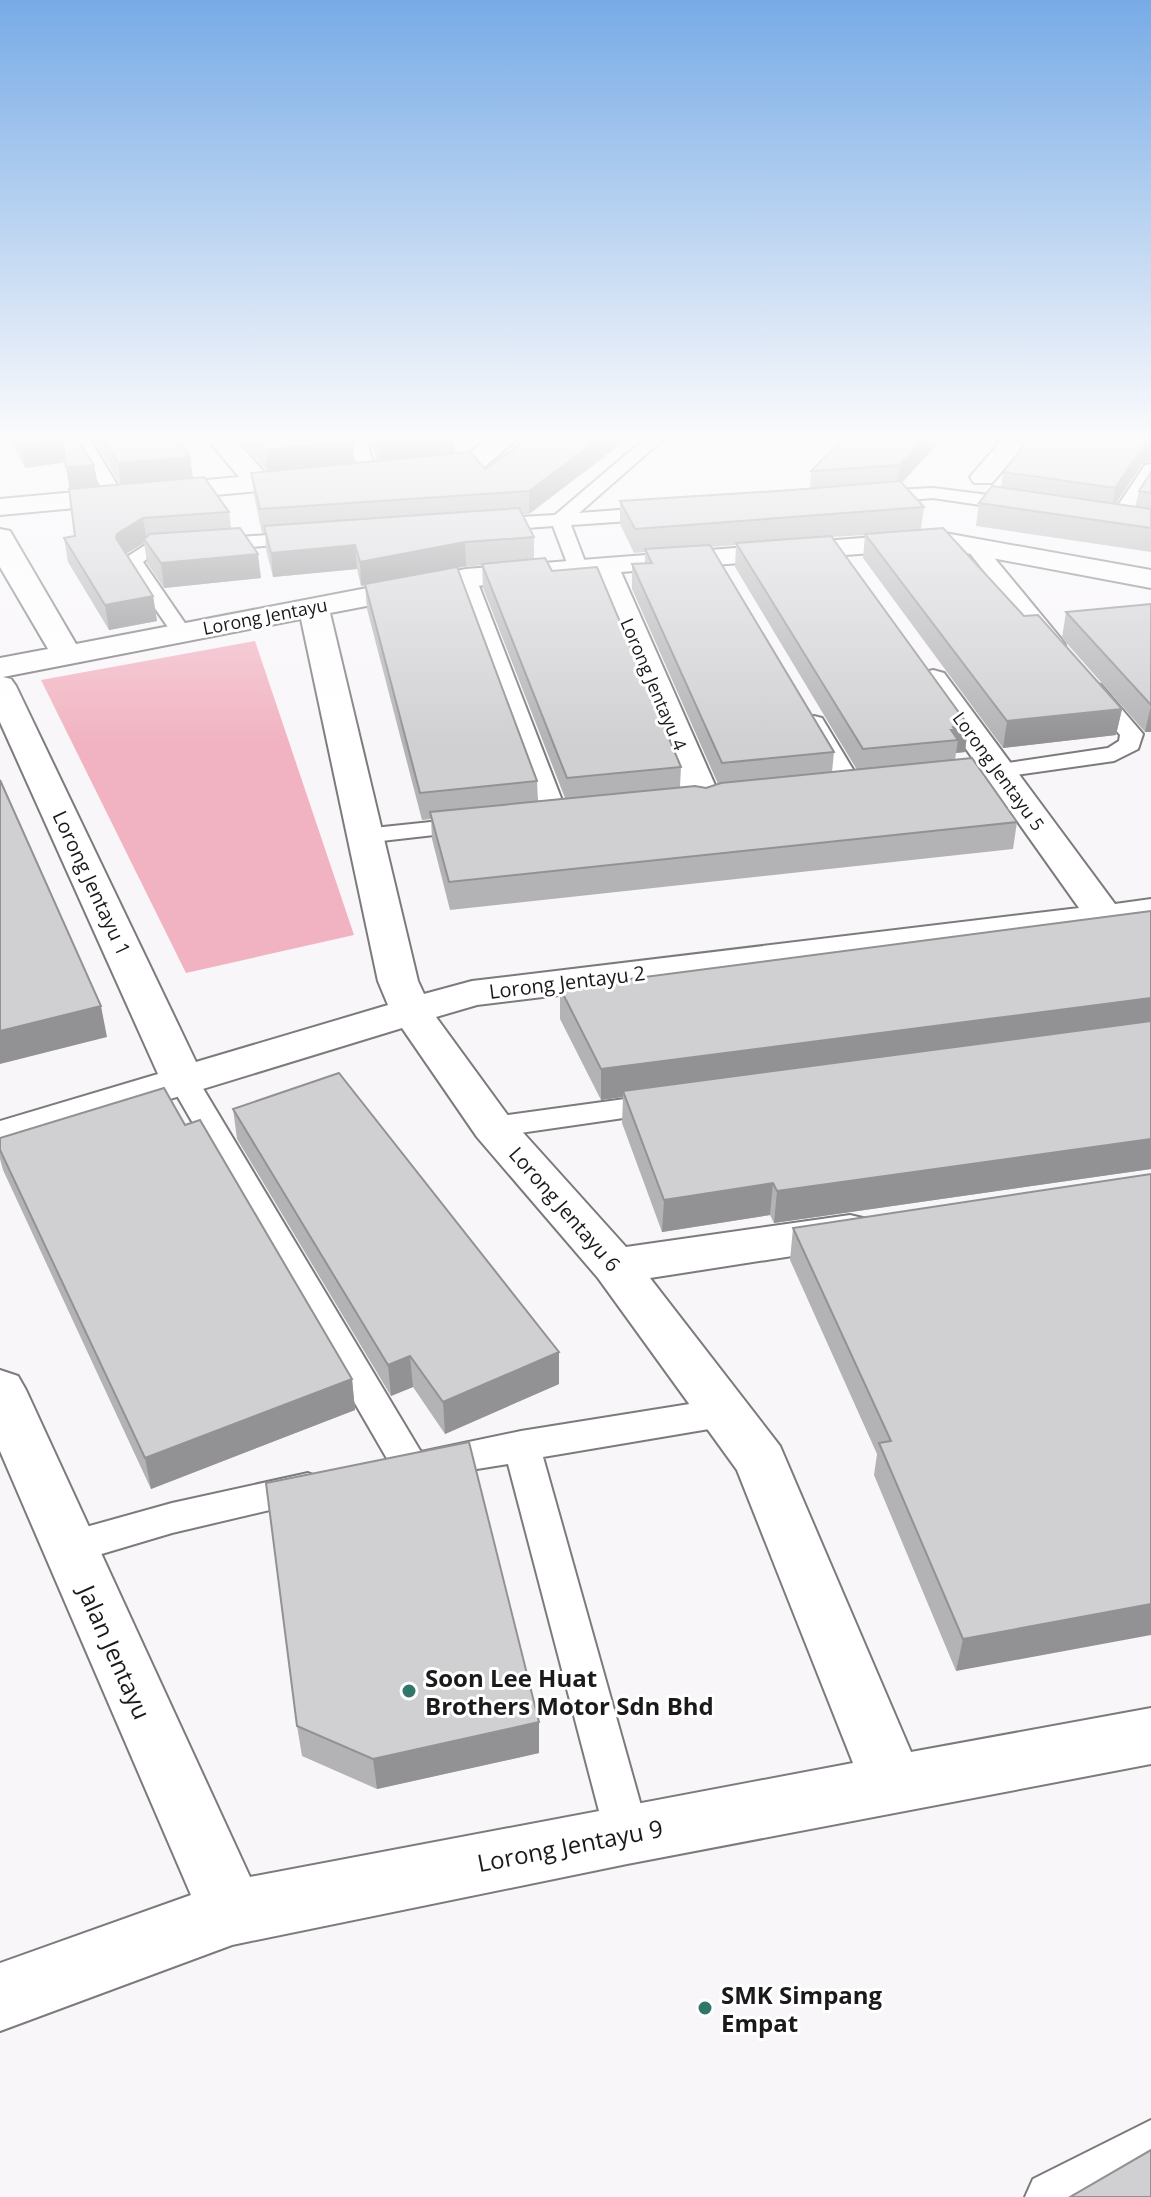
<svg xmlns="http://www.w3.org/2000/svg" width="1151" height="2197" font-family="'Open Sans',sans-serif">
  <rect width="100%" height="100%" fill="#f8f6f9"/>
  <path fill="#f1b3c1" d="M255,641l99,294 -168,38 -145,-293z"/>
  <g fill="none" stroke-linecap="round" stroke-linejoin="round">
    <g stroke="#7c7a7d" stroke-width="4">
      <path id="lane" d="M69,435h18l37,61 -3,4h-12z
        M347,435h18l6,22 10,16 -3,4h-12l-13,-20z
        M649,435h19l-89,78 80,-6 9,6 -9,6 -88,6 16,42 -3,4h-14l-17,-45 -66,5 -9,-6 9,-6 68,-4z
        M1151,464v19l-26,40 -7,2 -7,-2 -2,-4 36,-54z
        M933,488l88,11 9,6 -9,6 -88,-13 -59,5 -9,-6 9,-6z
        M307,532l10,6 -3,4 -162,13 -9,7 48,70 -10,6 -7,-2 -52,-76 25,-16z
        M975,541l7,2 80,97 3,5 -3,5h-16l-81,-103z
        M466,572l10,6 92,238 -3,5h-18l-3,-5 -88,-238z
        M1093,683l8,2 42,49 -5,15 -24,12 -139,20 -8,-2 -4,-5 4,-5 141,-21 11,-7 1,-6 -38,-45z
        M814,716l8,2 3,5 38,63 -4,5h-16l-4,-5 -36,-63 3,-5z
        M469,818l9,2 3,5 -3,5 -114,13 -9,-2 -3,-5 3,-5 9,-2z
        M183,1071l10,2 5,7 223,372 100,-21 206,-33 13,4 5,10 -5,10 -13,4 -184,31 106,377 -6,14 -16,6 -16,-6 -6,-14 -97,-370 -75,12 -9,-2 -14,6 -13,-4 -229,-396 5,-7z
        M661,1094l11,3 4,7 -4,7 -179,26 -11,-3 -4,-7 4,-7 11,-3z
        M308,1473l13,5 6,10 -6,10 -149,35 -104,31 -14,-5 -5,-11 5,-11 14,-5 104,-29z
        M1151,2120v52l-47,25h-79l8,-18z"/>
    </g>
    <g stroke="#7c7a7d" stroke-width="4">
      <path id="street" d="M204,435h27l35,39 46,-4 9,2 4,6 -4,6 -9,2 -312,29v-16l239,-22z
        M493,435h29l-40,34 -61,9 -9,-2 -4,-6 4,-6 53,-8z
        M1006,435h27l-41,48h-18l-4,-6z
        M0,529l10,2 66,113 390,-75 473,-37 212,38v18l-212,-40 -318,24 101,229 -5,8 -13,3 -13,-3 -5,-8 -93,-227 -127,13 -136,26 88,368 6,13 48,-13 607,-73 -162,-228 5,-7 11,-3 11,3 171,231 36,-5v24l-674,82 -41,12 73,100 117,130 224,-32 17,4 7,12 -7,12 -17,4 -200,31 130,168 131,306 240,-44v56l-524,100 -395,81 -232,86v-68l191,-68 -191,-444v-81l18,6 8,14 224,487 603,-114 -116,-293 -139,-192 -121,-141 -75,-109 -402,123v-30l158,-47 -158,-352v-64l48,-9 -48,-82zM301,619l77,362 10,24 -192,57 -180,-376 -5,-7 -8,-2z"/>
    </g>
    <use href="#lane" fill="#fff" fill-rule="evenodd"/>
    <use href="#street" fill="#fff" fill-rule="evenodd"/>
  </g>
  <path fill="#b3b3b5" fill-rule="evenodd" d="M8,435h67l19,30 4,21 22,-2 -29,-49h84l15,22 3,21 36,34 2,16 30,50 -97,10 -17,-25 -3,-20 -18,11 27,42 4,25 -48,9 -41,-68 -4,-24 11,-2 -9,-74 -41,6z
    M239,435h111l4,28 23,-2 -9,-26h86l1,18 30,16 141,-29 -97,74h-7l12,23v22l18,12 129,196 -1,20 26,1 12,-4 -86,-195v-25l13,-1v-11l-11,1 -14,-29v-23l190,-12 1,-18 134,-36 -43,48 22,24 -3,22 103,87 98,93 -6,26 -113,13 -140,-190 2,-23 -34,2 137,188 -3,27 -9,1 -1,7 62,62 -4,27 -563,61 -18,-71 -1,-20 -9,1 -55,-211 -2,-24 -4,1 -4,-17 -84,8 -7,-27 -1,-17h-3l-8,-37 -3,-23 16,-2 -26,-30zM736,545l-1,22 122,203 -25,2 2,-20 -123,-205zM482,565l1,23 82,210 -27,3 -1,-20 -80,-213z
    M1151,435v26l-8,2 -28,41 20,3 4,-16 12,-19v80l-175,-26 3,-23 22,-15 2,-16z
    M1151,604v128h-6l-83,-94 4,-26z
    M1151,911v258l-377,54 -4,-8 -108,17 -40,-109 1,-26 -22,3 -41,-81v-31z
    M233,1109l326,275 -114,50 -32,-47 -22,9 -154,-257z
    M0,1138l352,241 3,31 -204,79 -148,-319 -3,-11z
    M1151,1174l-195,497 -82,-196 3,-21 -87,-194 3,-32z
    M297,1726l242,27 -162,36 -75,-33z"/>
  <path fill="#929294" d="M437,435h17l1,20 -77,8 -1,-22z
    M604,435h22v5l-97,74v-23z
    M927,435h18l-48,53 3,-23z
    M63,440l4,22 -42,6 -4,-22z
    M1151,440l-1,21 -7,2 -32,48 4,-23 32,-47z
    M353,443l2,22 -87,8 -2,-23z
    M190,457l3,22 -72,6 -3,-22z
    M94,465l4,22 -28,3 -4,-23z
    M143,518l4,23 -3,-2v4l-24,14 -4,-19 1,-4z
    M465,542l1,24 -105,20 -1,-24z
    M355,545l2,24 -84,8 -2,-24z
    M258,554l3,24 -97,10 -3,-25z
    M153,596l4,25 -48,9 -4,-25z
    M1151,705v27h-6z
    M1122,709l-6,26 -113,13 4,-27z
    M968,725l-3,27 -9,1 2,-13 -8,1 3,-14z
    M1151,998v30l-528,63v6l-22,3v-31z
    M101,1006l6,31 -107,27v-33z
    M1151,1139v30l-377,54 3,-32z
    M773,1183l-3,32 -108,17 2,-32z
    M559,1352v32l-114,50 -2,-32z
    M410,1356l3,31 -22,9 -3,-31z
    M352,1379l3,31 -204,79 -6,-31z
    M1151,1604v31l-195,36 7,-32z
    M539,1722v31l-162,36 -4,-30z"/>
  <path fill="#d0d0d3" stroke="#929294" stroke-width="2" d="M15,435h60l19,30 -28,2 -3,-27 -42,6z
    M100,435h75l15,22 -72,6z
    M252,435h98l3,8 -87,7z
    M375,435h62l-60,6z
    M533,435h71l-75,56 -269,18 -9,-36 219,-21 15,17z
    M847,435h80l-27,30 -89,6z
    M1032,435h119v5l-4,1 -32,47 -112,-16z
    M1151,472v21l-12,-2z
    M204,477l25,35 -86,6 -26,16 -1,4 37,58 -48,9 -41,-67 11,-2 -6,-47z
    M900,481l24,26 -289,22 -15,-28 172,-11z
    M992,486l159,23v19l-172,-25z
    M519,508l15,29 -69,5 -105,20 -5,-17 -84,8 -7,-27z
    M240,528l18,26 -97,9 -17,-24 6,-5z
    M943,528l81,88 14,-1 84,94 -115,12 -142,-187z
    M831,536l137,189 -15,2 2,3h-4l7,10 -95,9 -127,-206z
    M710,545l124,207 -112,11 -90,-199 20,-1 -7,-14z
    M545,558l7,13 45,-4 84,200 -114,11 -85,-214z
    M457,567l80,214 -117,12 -55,-209z
    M1151,604v101l-85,-93z
    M972,758l45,64 -568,60 -19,-70 265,-26 11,2 15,-5z
    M0,780l101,226 -101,25z
    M1151,911v87l-550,71 -41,-81z
    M1151,1021v118l-374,52 -4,-8 -109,17 -41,-109z
    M339,1073l220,279 -116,50 -33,-46 -22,9 -155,-256z
    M164,1088l21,37 15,-5 152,259 -207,79 -145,-308v-12z
    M1151,1174v430l-188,35 -84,-196 12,-2 -98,-213z
    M469,1442l70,280 -166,37 -76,-33 -31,-243z
    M1151,2150v47h-81z"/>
  <linearGradient id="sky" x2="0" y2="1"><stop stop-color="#77abe6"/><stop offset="0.59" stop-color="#fcfbfc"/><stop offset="1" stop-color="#fcfbfc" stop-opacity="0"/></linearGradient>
  <rect width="1151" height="743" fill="url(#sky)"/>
  <g fill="#32766a" stroke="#fff" stroke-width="3">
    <circle cx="409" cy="1691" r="8"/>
    <circle cx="705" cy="2008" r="8"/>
  </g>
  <g text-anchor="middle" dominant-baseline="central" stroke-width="6" stroke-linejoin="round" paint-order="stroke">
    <g font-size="18" fill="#1a1a1b" stroke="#fff">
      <text transform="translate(265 616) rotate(-11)">Lorong Jentayu</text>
      <text transform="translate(654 684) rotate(67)">Lorong Jentayu 4</text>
      <text transform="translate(999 771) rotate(54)">Lorong Jentayu 5</text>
    </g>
    <g font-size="20" fill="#1a1a1b" stroke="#fff">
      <text transform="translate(92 883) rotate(65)">Lorong Jentayu 1</text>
      <text transform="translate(567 982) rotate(-7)">Lorong Jentayu 2</text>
      <text transform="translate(565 1209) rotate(49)">Lorong Jentayu 6</text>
    </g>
    <g font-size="24" fill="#1a1a1b" stroke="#fff">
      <text transform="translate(115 1652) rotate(66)">Jalan Jentayu</text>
      <text transform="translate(570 1845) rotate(-11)">Lorong Jentayu 9</text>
    </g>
    <g font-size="24" font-weight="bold" fill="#1a1a1b" stroke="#fff" text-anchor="start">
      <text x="425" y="1677">Soon Lee Huat<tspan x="425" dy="28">Brothers Motor Sdn Bhd</tspan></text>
      <text x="721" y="1994">SMK Simpang<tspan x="721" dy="28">Empat</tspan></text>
    </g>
  </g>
</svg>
